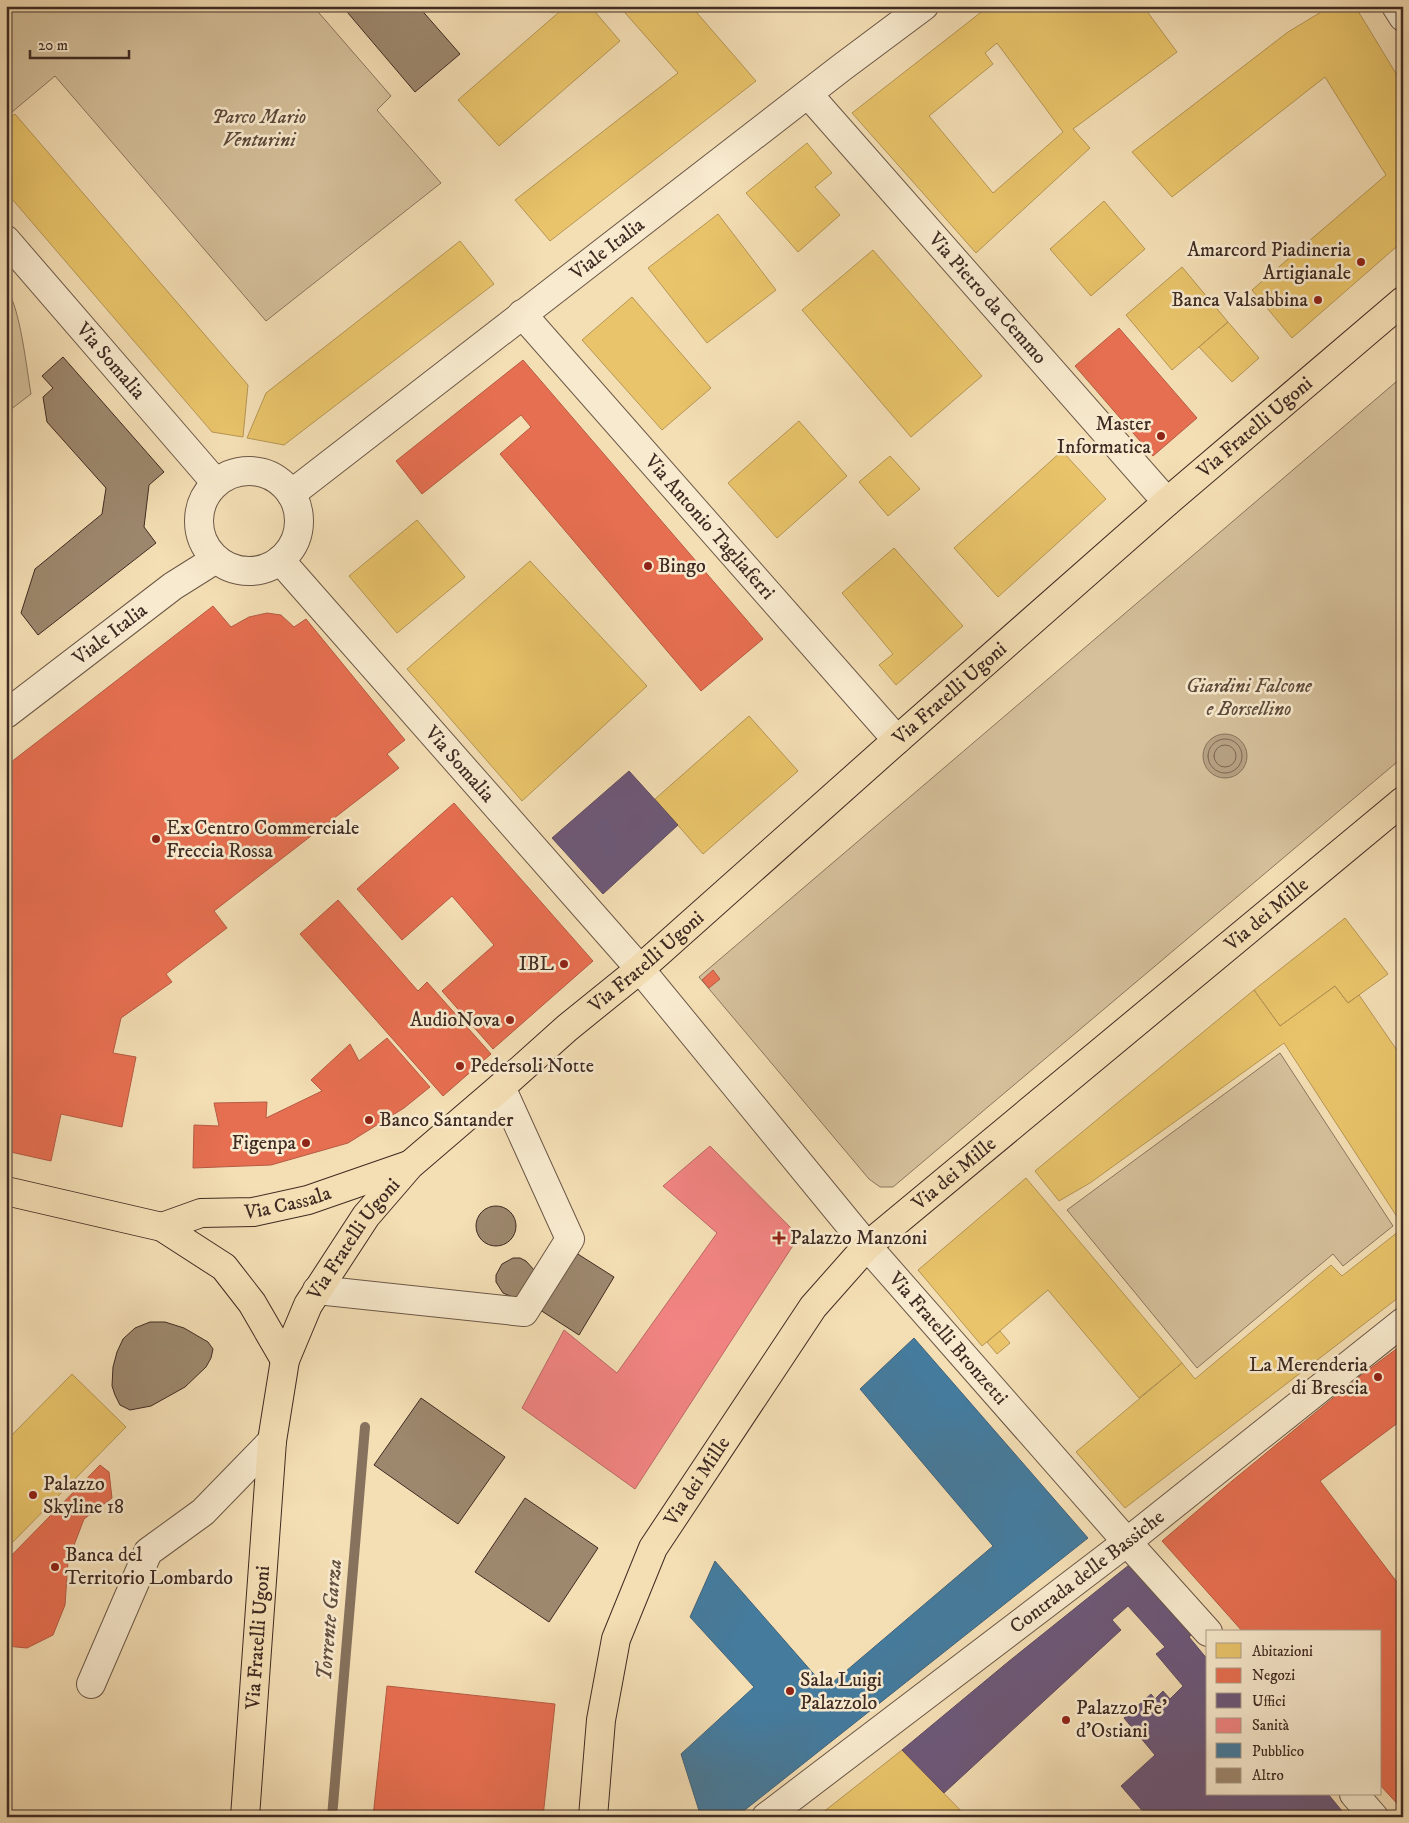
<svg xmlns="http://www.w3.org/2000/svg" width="1409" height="1823" font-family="'IM FELL DW Pica',serif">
  <rect width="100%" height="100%" fill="#f4deb4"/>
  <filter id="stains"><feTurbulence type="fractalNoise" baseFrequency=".004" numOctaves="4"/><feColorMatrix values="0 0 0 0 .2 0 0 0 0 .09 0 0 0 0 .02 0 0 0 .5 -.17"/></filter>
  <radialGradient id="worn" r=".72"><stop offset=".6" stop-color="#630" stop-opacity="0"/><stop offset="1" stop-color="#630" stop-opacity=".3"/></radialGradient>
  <path fill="#d5c09b" stroke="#8a765f" d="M6,6h307l78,90 -14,14 64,73 -175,138 -211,-245 -49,41z
    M6,289c14,15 21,83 25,105l-25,19z
    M1403,376v381l-510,430h-13l-11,-8 -170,-202z
    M1280,1053l113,173 -50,40 -10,-12 -136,114 -130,-158z"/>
  <path fill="#b6a183" stroke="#86725d" d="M1203 756a22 22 0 1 1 44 0a22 22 0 1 1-44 0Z"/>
  <path fill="#e9c46a" stroke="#b69655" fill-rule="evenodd" d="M547,6h13l-8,7z
    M566,6h24l30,35 -121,105 -41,-46z
    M619,6h72l65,75 -206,160 -35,-41 163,-127z
    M989,6h154l34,46 -104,77 17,19 -114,105 -124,-140zM997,43l66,89 -70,61 -64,-77 64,-52 -8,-11z
    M1331,6h24l48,79v156l-111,97 -40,-48 134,-115 -61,-98 -153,120 -40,-45 156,-120z
    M15,114l233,271 -5,52 -31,-5 -206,-240v-71z
    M807,143l25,30 -17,14 25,28 -42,37 -52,-59z
    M1104,201l41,48 -54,47 -41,-47z
    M718,214l58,76 -69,53 -59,-75z
    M460,241l34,43 -210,161 -37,-7 19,-45z
    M873,250l109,126 -71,61 -109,-127z
    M1182,267l46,55 -56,48 -46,-55z
    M632,297l79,91 -49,42 -80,-90z
    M1228,322l31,36 -27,24 -33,-35z
    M799,421l48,55 -70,62 -49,-55z
    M1062,451l44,48 -108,98 -44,-49z
    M890,456l30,33 -32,27 -29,-34z
    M417,520l48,57 -68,56 -48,-57z
    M894,548l69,78 -67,59 -17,-20 14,-11 -51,-61z
    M530,561l117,125 -125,115 -115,-132z
    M749,716l49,55 -95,83 -48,-55z
    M1345,918l43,56 -40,29 -13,-17 -55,40 -26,-36z
    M1335,986l13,17 11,-8 44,64v167l-119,-183 -194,140 -31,18 -24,-30 219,-181 26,36z
    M1026,1178l156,185 -43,35 -91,-108 -66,56 -64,-76z
    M1403,1228v66l-278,214 -49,-56 106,-89 13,16 136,-114 11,11z
    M1000,1331l10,12 -13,11 -10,-12z
    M72,1374l54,53 -120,122v-108z
    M902,1750l61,63 -5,4h-141z"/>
  <path fill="#e76f51" stroke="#b55b43" d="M1119,328l78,90 -44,38 -78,-90z
    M523,360l240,279 -62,52 -201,-237 31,-27 -10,-12 -99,79 -26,-33z
    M213,606l18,21 18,-10 18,-4 14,2 13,12 12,-8 99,121 -18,14 12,14 -185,143 13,17 -61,46 6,8 -51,36 -8,35 23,4 -14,70 -61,-13 -10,47 -45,-10v-385z
    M454,803l139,158 -100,88 -51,-58 52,-46 -42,-49 -50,44 -45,-51z
    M338,900l80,91 9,-9 64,72 -48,42 -143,-162z
    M713,970l7,9 -11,9 -7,-8z
    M387,1038l43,49 -26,21 -56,35 -77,22 -78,3 1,-43 25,1 -5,-23 53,-1 -1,16 56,-27 -11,-11 39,-36 9,17z
    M1403,1344v75l-83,62 83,109v220l-23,-25v-153h-137l-81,-91 70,-60 128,-105z
    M100,1465l9,7 3,26 -28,21 -16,42 -3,44 -12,30 -26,13 -21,-2v-85z
    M387,1686l168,18 -12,113h-170z"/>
  <path fill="#6d597a" stroke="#5f4b60" d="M629,771l49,54 -75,69 -51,-56z
    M1134,1561l62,70 -7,6 19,23v134h120l19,23h-203l2,-2 -25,-29 34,-31 -31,-37 27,-24 4,5 8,-8 7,8 13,-13 -27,-32 9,-7 -37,-41 -16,14 9,10 -177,163 -42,-43 106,-88z"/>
  <path fill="#f28482" stroke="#bc6966" d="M710,1146l83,84 1,14 -159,245 -113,-81 42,-78 53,43 100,-140 -54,-47z"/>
  <path fill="#457b9d" stroke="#436378" d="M914,1338l174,200 -352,279h-35l-20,-63 73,-67 -64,-70 25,-56 111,127 167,-142 -133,-157z"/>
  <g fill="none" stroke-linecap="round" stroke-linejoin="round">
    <path stroke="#7a6653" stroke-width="1" d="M1208 756a17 17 0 1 1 34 0a17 17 0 1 1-34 0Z
      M1214 756a11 11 0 1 1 22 0a11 11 0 1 1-22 0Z"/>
    <path stroke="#86725d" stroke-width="10" d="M332,1817l33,-390"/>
  </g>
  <path fill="#9d886e" stroke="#3f2b23" d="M342,6h76l42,48 -45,38z
    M63,357l101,115 -15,13 -5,42 12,16 -118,92 -17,-22 14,-44 67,-55 4,-26 -59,-66 -4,-25 10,-9 -11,-12z
    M476 1226a20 20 0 1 1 40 0a20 20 0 1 1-40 0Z
    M573,1251l41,26 -35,58 -42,-27z
    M513,1258h7l6,3 9,10 -14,26 -6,1 -12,-5 -7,-11v-7l6,-11z
    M150,1322h15l19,6 24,14 5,7 -2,9 -5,9 -21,20 -34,19 -21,4 -10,-5 -5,-10 -3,-9 1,-19 4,-15 6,-13 12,-11z
    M421,1398l84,59 -47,67 -84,-59z
    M525,1498l73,50 -49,74 -74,-50z"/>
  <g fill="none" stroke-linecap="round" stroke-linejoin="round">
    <g stroke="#6c5847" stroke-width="30">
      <g id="minor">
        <path d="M1396,6l7,11"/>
        <path id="s1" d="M808,94l359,408"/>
        <path id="s2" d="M6,240l210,243"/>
        <path id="s3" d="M522,314l375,426"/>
        <circle cx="249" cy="521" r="50"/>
        <path id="s4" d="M291,494l550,-426 83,-62"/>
        <path id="s5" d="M280,560l360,409 227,277 260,296 81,90"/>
        <path id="s6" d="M6,714l167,-128 43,-27"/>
        <path d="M317,1290l207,22 46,-73 -69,-152"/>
        <path d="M91,1684l57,-132 55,-40 69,-71"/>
        <path d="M1354,1794l20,23"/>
        <path id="s7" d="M766,1817l361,-275 276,-220"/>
      </g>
    </g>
    <g stroke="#3f2b23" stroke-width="30">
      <g id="major">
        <path d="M6,1191l156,36 62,40 28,36 33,57"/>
        <path id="s8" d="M162,1227l39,-14 52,-1 55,-12 101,-35"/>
        <path id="s9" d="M245,1817l27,-376 13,-81 23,-55 58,-89 44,-51 91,-78 66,-59 73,-59 257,-229 270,-238 236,-201"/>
        <path id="s10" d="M593,1817l8,-97 15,-81 37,-91 160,-241 54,-61 536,-445"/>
      </g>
    </g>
    <use href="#minor" stroke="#f8eace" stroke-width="28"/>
    <use href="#major" stroke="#f4deb4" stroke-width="28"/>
  </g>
  <g fill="#8f2418" stroke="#f8eace" stroke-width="2">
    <circle cx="1361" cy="262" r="5"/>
    <circle cx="1318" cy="300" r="5"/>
    <circle cx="1161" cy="436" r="5"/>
    <circle cx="648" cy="566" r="5"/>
    <circle cx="156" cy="839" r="5"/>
    <circle cx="564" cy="964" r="5"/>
    <circle cx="510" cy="1020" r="5"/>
    <circle cx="460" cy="1066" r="5"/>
    <circle cx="369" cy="1120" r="5"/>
    <circle cx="306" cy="1143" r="5"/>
    <path d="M776.5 1230.5h5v5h5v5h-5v5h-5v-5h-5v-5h5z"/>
    <circle cx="1378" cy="1377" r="5"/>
    <circle cx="33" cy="1495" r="5"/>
    <circle cx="55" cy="1567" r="5"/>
    <circle cx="790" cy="1691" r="5"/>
    <circle cx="1066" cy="1720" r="5"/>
  </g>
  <g text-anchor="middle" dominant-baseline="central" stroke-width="5" stroke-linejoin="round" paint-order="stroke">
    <g font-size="20" font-style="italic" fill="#5d493b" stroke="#f8eace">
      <text x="259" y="117">Parco Mario<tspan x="259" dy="23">Venturini</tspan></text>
      <text x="1249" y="686">Giardini Falcone<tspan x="1249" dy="23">e Borsellino</tspan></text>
    </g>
    <g font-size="20" fill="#3f2b23" stroke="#f8eace">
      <text stroke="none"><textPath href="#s4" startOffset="400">Viale Italia</textPath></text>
      <text stroke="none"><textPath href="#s1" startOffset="272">Via Pietro da Cemmo</textPath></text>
      <text stroke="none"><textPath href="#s2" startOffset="160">Via Somalia</textPath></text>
      <text stroke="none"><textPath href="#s9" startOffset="1814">Via Fratelli Ugoni</textPath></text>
      <text stroke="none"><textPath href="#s3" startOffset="284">Via Antonio Tagliaferri</textPath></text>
      <text stroke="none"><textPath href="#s6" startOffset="131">Viale Italia</textPath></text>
      <text stroke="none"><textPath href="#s9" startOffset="1409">Via Fratelli Ugoni</textPath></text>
      <text stroke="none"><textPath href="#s5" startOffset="272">Via Somalia</textPath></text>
      <text stroke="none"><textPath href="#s10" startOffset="1168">Via dei Mille</textPath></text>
      <text stroke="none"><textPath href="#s9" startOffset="1004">Via Fratelli Ugoni</textPath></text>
      <text stroke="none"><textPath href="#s10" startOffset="762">Via dei Mille</textPath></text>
      <text stroke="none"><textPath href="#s8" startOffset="129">Via Cassala</textPath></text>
      <text stroke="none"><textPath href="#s9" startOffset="599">Via Fratelli Ugoni</textPath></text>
      <text stroke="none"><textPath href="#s5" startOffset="1026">Via Fratelli Bronzetti</textPath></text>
      <text stroke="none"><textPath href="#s10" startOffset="358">Via dei Mille</textPath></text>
      <text stroke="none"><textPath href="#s7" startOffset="404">Contrada delle Bassiche</textPath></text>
      <text stroke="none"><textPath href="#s9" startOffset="180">Via Fratelli Ugoni</textPath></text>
    </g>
    <g font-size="20" fill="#3f2b23" stroke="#f8eace" text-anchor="start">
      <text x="1351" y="250" text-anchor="end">Amarcord Piadineria<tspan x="1351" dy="23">Artigianale</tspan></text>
      <text x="1308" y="300" text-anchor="end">Banca Valsabbina</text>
      <text x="1151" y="424" text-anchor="end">Master<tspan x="1151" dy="23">Informatica</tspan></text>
      <text x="658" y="566">Bingo</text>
      <text x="166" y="828">Ex Centro Commerciale<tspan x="166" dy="23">Freccia Rossa</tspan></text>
      <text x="554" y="964" text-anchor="end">IBL</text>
      <text x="500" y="1020" text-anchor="end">AudioNova</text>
      <text x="470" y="1066">Pedersoli Notte</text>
      <text x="379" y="1120">Banco Santander</text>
      <text x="296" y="1143" text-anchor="end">Figenpa</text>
      <text x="790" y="1238">Palazzo Manzoni</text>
      <text x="1368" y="1365" text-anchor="end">La Merenderia<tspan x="1368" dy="23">di Brescia</tspan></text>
      <text x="43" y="1484">Palazzo<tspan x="43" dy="23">Skyline 18</tspan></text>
      <text x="65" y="1555">Banca del<tspan x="65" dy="23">Territorio Lombardo</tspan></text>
      <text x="800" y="1680">Sala Luigi<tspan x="800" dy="23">Palazzolo</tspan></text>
      <text x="1076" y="1708">Palazzo Fe'<tspan x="1076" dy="23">d'Ostiani</tspan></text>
    </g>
    <g font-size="21" font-style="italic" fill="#634e40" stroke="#f8eace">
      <text transform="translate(330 1620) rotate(-85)">Torrente Garza</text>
    </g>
  </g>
  <rect width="1409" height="1823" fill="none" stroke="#f4deb4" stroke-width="25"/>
  <rect x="8" y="8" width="1394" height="1808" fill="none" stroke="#3f2b23" stroke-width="2.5"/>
  <rect x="12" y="12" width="1384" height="1798" fill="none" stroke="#3f2b23"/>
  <rect x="1206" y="1630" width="175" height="165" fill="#f8eace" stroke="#ae9e8a"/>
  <rect x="1216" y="1643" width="25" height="15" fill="#e9c46a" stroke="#ae9e8a"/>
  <text x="1252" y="1656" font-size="15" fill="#3f2b23">Abitazioni</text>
  <rect x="1216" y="1668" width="25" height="15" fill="#e76f51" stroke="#ae9e8a"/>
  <text x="1252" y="1680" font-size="15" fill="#3f2b23">Negozi</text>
  <rect x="1216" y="1693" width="25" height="15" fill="#6d597a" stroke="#ae9e8a"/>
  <text x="1252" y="1706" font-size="15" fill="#3f2b23">Uffici</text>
  <rect x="1216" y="1718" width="25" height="15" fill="#f28482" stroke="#ae9e8a"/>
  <text x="1252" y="1730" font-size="15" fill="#3f2b23">Sanità</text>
  <rect x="1216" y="1743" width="25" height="15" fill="#457b9d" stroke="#ae9e8a"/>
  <text x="1252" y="1756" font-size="15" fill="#3f2b23">Pubblico</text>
  <rect x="1216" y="1768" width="25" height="15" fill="#9d886e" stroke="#ae9e8a"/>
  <text x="1252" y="1780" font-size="15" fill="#3f2b23">Altro</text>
  <path d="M30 50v8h99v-8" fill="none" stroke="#3f2b23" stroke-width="2.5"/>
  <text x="38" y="50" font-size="15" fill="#3f2b23" stroke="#f8eace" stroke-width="4" paint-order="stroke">20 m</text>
  <rect width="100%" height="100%" filter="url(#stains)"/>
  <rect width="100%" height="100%" fill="url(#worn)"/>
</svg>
